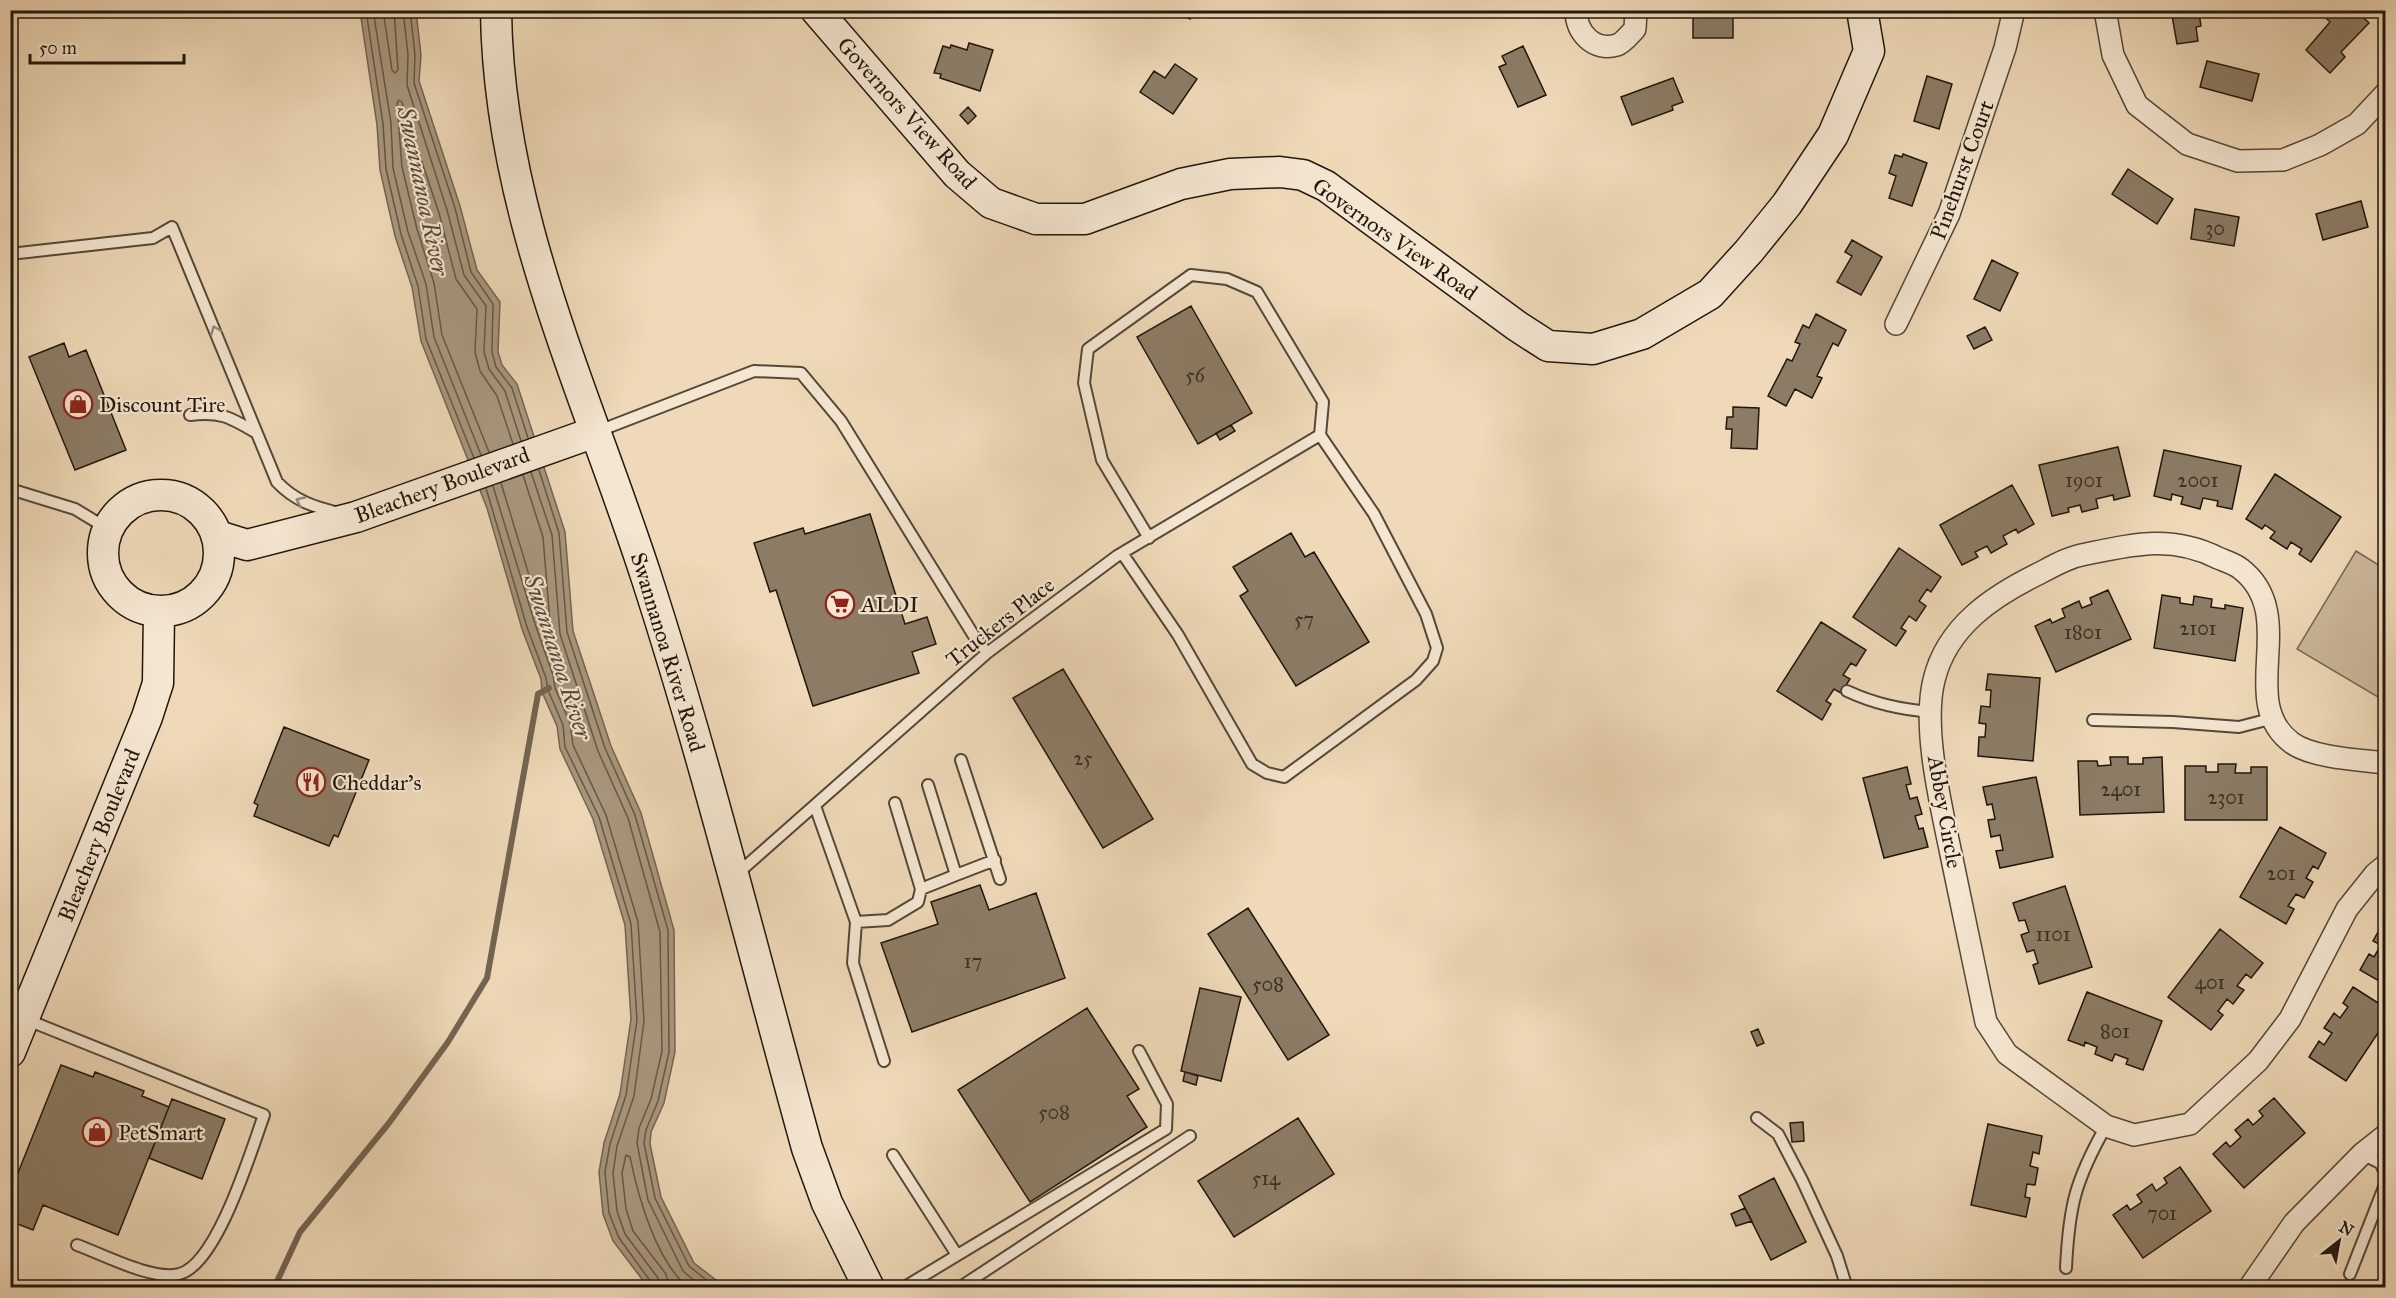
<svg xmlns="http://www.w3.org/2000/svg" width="2396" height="1298" font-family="'IM FELL Great Primer',serif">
  <rect width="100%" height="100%" fill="#efd9b8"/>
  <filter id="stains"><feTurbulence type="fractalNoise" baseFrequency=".00333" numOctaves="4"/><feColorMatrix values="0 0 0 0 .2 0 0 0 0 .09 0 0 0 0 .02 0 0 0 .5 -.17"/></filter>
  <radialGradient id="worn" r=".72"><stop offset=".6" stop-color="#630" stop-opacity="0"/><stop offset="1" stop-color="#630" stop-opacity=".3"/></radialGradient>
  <path fill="#ccb89b" stroke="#766854" stroke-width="1.5" d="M2356,551l29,18 1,127 -3,4 -86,-51z"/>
  <path fill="#a9977e" stroke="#736451" stroke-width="1.5" d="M360,11h56l5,44 -2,26 41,125 17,64 23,32 -2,50 4,13 15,19 48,148 8,99 38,115 30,67 33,117 1,122 -11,51 -13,29 -1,12 11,53 33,66 31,24h-77l-35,-46 -10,-27 -4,-42 5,-29 16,-49 11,-75 -6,-94 -32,-106 -33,-70 -3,-23 -15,-34 -1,-13 -19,-50 -35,-121 -66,-167 -9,-54 -17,-51 -15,-66 -3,-45z"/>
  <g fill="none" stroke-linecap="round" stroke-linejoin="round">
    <path stroke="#655746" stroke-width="1.5" d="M366,10l17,114 3,45 15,65 17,52 8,53 48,119
      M373,10l18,113 2,45 15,64 18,52 8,53 47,118
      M383,10l9,60 3,3 3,-3 -4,-60
      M403,10l5,45 -1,30 40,125 17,65 22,31 -2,46 5,17 16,22 16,50
      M410,10l5,45 -1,28 41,125 16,64 22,32 -1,48 4,15 16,21 16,50
      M489,452l-47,-117 -8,-52 -17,-54 -15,-62 -5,-64 2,-3 3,2 37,111 17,66 21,30 -2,43 5,19 17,25 16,48
      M539,470l20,63 8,99 38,116 30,67 33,115 1,122 -11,49 -12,29 -2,13 11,55 34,68 27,22
      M531,472l21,63 8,99 38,117 30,67 32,114 2,119 -11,48 -12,29 -2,15 11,57 35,71 20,17
      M501,483l42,138 5,5 2,-3 -7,-86 -20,-62
      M493,486l42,138 18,51 2,13 15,35 3,22 33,70 32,107 6,99 -10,75 -17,50 -4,27 4,38 8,23 33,44 2,10
      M486,488l41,139 19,51 2,12 15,35 2,22 34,70 32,107 6,96 -11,75 -16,49 -5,28 4,41 10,25 32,44 2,6
      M669,1288l-3,-14 -33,-43 -7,-22 -4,-36 4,-18 4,2c8,39 26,105 59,131"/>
    <path stroke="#736451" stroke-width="6" d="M274,1288l26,-56 89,-109 59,-81 39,-64 51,-284 11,-6"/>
  </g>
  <path fill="#8c7c66" stroke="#21170e" stroke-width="1.5" d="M1173,10h21l-4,9z
    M1693,10h40v28h-40z
    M1935,10h30l1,4 -31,3z
    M2171,10h38l-10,3 2,13 -5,1 2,14 -21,3z
    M2329,10h27l13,13 -28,29 4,5 -15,16 -24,-23 24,-28 -6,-6z
    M969,43l24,7 -13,41 -40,-13 1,-4 -7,-1 9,-27 7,2 1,-3 16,5z
    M1523,46l23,49 -28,12 -19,-40 7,-3 -4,-8z
    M2207,61l52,13 -7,27 -52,-14z
    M1175,64l22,15 -24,35 -33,-22 14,-21 11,7z
    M1927,76l25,8 -13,45 -25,-8z
    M1673,78l10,24 -11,4 1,4 -41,15 -11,-28z
    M968,107l8,9 -8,8 -8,-9z
    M1903,154l24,9 -15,43 -23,-8 7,-22 -7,-3 6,-18 7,2z
    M2128,169l45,30 -16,25 -45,-30z
    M2361,201l7,26 -45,13 -7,-26z
    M2195,209l44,8 -5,29 -43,-7z
    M1852,240l30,17 -21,38 -24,-13 15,-26 -7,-4z
    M1992,260l26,13 -18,38 -26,-12z
    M1191,306l61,107 -54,31 -61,-107z
    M1816,314l30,16 -8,16 -5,-3 -16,33 5,2 -10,20 -17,-9 -9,17 -18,-10 19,-37 5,2 8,-17 -5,-2 8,-17 6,3z
    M1985,327l7,13 -18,9 -7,-13z
    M64,343l5,14 17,-7 40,100 -51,20 -46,-113z
    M1733,407l26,1 -2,41 -26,-1 1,-19h-6l1,-12h6z
    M1231,425l4,6 -15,9 -4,-7z
    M2118,447l12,49 -16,4 -1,-5 -17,4 2,9 -16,4 -2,-7 -12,3 1,4 -17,4 -13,-51z
    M2164,450l77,16 -9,43 -15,-3 1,-5 -15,-3 -3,11 -19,-5 2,-7 -11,-3 -1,6 -17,-4z
    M2275,474l66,43 -30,45 -12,-8 3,-5 -11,-7 -4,7 -17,-11 5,-6 -10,-7 -3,4 -16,-10z
    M2012,485l22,39 -16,9 -2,-4 -13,7 4,8 -16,9 -4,-7 -12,6 3,5 -16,8 -22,-40z
    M870,514l35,110 22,-7 9,27 -24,8 7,21 -106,33 -37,-116 -6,2 -16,-49 49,-15 2,6z
    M1291,533l14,24 9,-5 55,90 -73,44 -56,-90 8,-5 -15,-24z
    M1899,548l42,29 -10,15 -4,-3 -8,12 7,5 -10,15 -7,-5 -8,12 5,3 -10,15 -43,-29z
    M2108,590l23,49 -75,33 -21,-46 15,-7 2,4 13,-6 -3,-8 17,-8 3,7 10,-4 -2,-6z
    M2162,595l18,3v5l13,2 1,-9 18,3 -1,8 14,2v-4l18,3 -8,53 -81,-13z
    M1821,622l45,28 -10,16 -5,-3 -8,12 7,4 -9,14 -7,-4 -8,12 5,3 -9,16 -45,-29z
    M1063,669l90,150 -50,29 -90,-150z
    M1988,674l52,4 -7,83 -55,-5 1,-19h6l1,-13 -7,-1 2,-17 9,1 1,-17h-5z
    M284,727l85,33 -31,77 -4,-2 -5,11 -75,-30 4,-11 -4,-2z
    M2110,757h18v7h15v-6l19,-1 2,55 -84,3 -2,-54h19l1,5 13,-1z
    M2218,764h18l-1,9h16v-6h16v53h-82v-54h21v6h12z
    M1907,767l4,17 -5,1 4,14 7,-2 5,17 -7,2 4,13 4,-1 5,19 -44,11 -21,-80z
    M2036,777l17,80 -53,11 -4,-17 7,-1 -3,-15 -9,2 -3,-17 7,-1 -3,-15 -5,1 -4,-18z
    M2280,827l46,26 -8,16 -5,-3 -7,12 7,4 -9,16 -8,-4 -8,12 6,3 -8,15 -46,-27z
    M980,885l9,25 47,-17 29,85 -153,54 -31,-89 57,-19 -7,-22z
    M2065,886l27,81 -53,17 -6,-19 5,-2 -4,-13 -7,2 -6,-17 8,-3 -4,-12 -6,1 -6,-18z
    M1248,908l81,127 -41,25 -80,-126z
    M2382,925l4,2v58l-26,-15 9,-16 5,3 7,-12 -8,-4z
    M2220,929l43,34 -12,15 -5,-4 -9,12 7,4 -11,14 -6,-5 -9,12 5,4 -12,15 -43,-33z
    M2353,987l33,21v13l-40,60 -37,-24 10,-16 5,4 8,-12 -8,-5 10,-15 6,5 8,-11 -5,-4z
    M1200,988l41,9 -20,84 -40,-10z
    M2087,992l75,29 -19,49 -17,-6 2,-5 -13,-5 -3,7 -17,-7 2,-7 -12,-5 -1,4 -16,-6z
    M1087,1008l52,81 -12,7 20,31 -117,75 -72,-112z
    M1758,1029l6,14 -7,3 -6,-14z
    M61,1065l32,12 2,-5 49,19 -2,5 27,11 -51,128 -75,-30 -10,25 -23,-9v-28z
    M1185,1072l13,4 -2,9 -13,-4z
    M2274,1098l31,35 -61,55 -31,-34 13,-12 4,5 11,-10 -6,-7 13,-11 5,6 10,-9 -4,-5z
    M172,1099l53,20 -23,60 -53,-21z
    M1298,1118l36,56 -100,63 -36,-56z
    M1803,1122l1,19 -12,1 -2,-19z
    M1988,1124l54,12 -3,18 -6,-2 -3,14 8,2 -3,17 -8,-1 -2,13 5,1 -4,19 -55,-12z
    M2180,1167l31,44 -68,47 -30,-43 14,-10 3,5 12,-8 -5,-7 15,-11 4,7 11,-8 -3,-5z
    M1774,1178l32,64 -35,18 -32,-64z
    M1745,1208l7,13 -16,5 -5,-12z"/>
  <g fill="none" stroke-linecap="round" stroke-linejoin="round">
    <g stroke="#544838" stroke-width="14">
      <path id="lane" d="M10,254l143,-16 19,-11 105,255c18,19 37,25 62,31
        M190,415c29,-4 40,2 65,17
        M596,432l158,-61 47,2 40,48 133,215 13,17
        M10,489l65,20 33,20
        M1149,538l-47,-78 -18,-77 4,-34 103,-74 36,4 30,13 66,110 -3,33
        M1122,553l56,82 74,129 15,9 17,4 132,-97 17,-19 4,-13 -11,-34 -52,-100 -54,-79
        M1847,691c28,13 53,18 83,21
        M2093,720l80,2 66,5 31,-8
        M961,760l39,119
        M928,785l28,90 39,-15
        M815,806l41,116 -3,41 31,98
        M737,874l250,-221 130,-97 203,-121
        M921,889l35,-14
        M856,922l32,-2 30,-18 3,-13 -26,-86
        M25,1019l239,96c-13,36 -47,150 -85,159 -26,7 -77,-20 -102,-29
        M1757,1118l21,16 24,46 35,76 10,32
        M2362,1154l18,9 6,11
        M893,1155l64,100
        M2066,1268c3,-62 9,-87 40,-142
        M2350,1274l36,-92
        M903,1288l263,-159 1,-25 -28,-53
        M959,1288l231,-152"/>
    </g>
    <g stroke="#544838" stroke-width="24">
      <path id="street" d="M1576,10c0,22 17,42 41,35 6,-2 13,-11 18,-16l1,-19
        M2105,10l8,45 24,50 50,39 51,17 45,-1 37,-15 37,-21 29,-31
        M1896,324l53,-110 56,-166 9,-38
        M2386,763c-26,-3 -73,-5 -94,-20 -57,-42 9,-127 -51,-174 -6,-5 -16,-8 -23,-11 -46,-23 -83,-14 -132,-4 -17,3 -31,11 -46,19 -47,23 -93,53 -106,107 -12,48 7,125 17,174 12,56 23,112 35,168l21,32 99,72 28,9 56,-11 68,-63 32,-42 57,-110 28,-35 11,-9
        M2249,1288l45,-65 68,-69 24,-19"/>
    </g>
    <g stroke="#21170e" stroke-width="33">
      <path id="secondary" d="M496,10c2,201 89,379 150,566 61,188 108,381 161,572l20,55 42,85
        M816,10l141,164 34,29 45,16h49l96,-35 49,-10 50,-2 23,3 23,11 191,140 31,20 45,3 49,-15 68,-40 39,-43 38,-47 46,-69 36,-84 -7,-41
        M103 553a58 58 0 1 1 116 0a58 58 0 1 1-116 0Z
        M218,536l29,9 109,-28 239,-85
        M10,1052l137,-335 11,-34 1,-71"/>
    </g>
    <use href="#lane" stroke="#f5e6d1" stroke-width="10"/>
    <use href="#street" stroke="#f5e6d1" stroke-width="21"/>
    <use href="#secondary" stroke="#f5e6d1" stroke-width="30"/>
  </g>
  <defs><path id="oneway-chevron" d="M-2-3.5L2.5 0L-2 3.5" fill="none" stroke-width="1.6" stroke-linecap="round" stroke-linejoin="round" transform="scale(1.5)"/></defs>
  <g stroke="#968979">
    <use href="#oneway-chevron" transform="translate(215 330) rotate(-112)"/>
    <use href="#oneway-chevron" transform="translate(300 501) rotate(-155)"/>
  </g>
  <defs>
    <g id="shop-ring" transform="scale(1.5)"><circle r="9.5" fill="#f5e6d1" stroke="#8f2418" stroke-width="1.5"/><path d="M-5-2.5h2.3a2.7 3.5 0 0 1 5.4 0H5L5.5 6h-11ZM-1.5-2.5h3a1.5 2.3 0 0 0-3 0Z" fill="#8f2418"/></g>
    <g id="supermarket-ring" transform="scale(1.5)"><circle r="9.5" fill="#f5e6d1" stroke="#8f2418" stroke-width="1.5"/><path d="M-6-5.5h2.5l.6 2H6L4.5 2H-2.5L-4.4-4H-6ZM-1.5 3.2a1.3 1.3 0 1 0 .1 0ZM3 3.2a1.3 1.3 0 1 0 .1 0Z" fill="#8f2418"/></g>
    <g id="restaurant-ring" transform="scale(1.5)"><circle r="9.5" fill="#f5e6d1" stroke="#8f2418" stroke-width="1.5"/><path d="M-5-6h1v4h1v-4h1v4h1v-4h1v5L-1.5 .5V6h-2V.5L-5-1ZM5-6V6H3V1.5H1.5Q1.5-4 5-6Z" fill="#8f2418"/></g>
  </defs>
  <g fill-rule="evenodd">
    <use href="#shop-ring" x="78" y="404"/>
    <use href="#supermarket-ring" x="840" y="604"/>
    <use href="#restaurant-ring" x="311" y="782"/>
    <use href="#shop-ring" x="97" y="1132"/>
  </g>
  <g text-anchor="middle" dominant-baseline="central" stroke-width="4.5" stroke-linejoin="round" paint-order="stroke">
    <g font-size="20" fill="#3c3024">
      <text x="2215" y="228">30</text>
      <text x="1195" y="375">56</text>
      <text x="2084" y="480">1901</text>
      <text x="2198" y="480">2001</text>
      <text x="1304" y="619">57</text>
      <text x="2198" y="628">2101</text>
      <text x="2083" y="632">1801</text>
      <text x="1083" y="758">25</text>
      <text x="2121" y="789">2401</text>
      <text x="2226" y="797">2301</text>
      <text x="2281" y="873">201</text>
      <text x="2053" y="934">1101</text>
      <text x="973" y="961">17</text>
      <text x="2210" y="982">401</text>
      <text x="1268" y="984">508</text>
      <text x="2115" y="1031">801</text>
      <text x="1054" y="1112">508</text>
      <text x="1266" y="1178">514</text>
      <text x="2162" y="1213">701</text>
    </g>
    <g font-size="22" fill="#21170e" stroke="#f5e6d1">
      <text transform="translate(907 113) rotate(48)">Governors View Road</text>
      <text transform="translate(1962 170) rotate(-70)">Pinehurst Court</text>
      <text transform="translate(1395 239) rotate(35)">Governors View Road</text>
      <text transform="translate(442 485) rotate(-20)">Bleachery Boulevard</text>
      <text transform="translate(1000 622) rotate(-38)">Truckers Place</text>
      <text transform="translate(668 652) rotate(73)">Swannanoa River Road</text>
      <text transform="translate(1945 812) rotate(80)">Abbey Circle</text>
      <text transform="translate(99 835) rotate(-68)">Bleachery Boulevard</text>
    </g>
    <g font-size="22" fill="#21170e" stroke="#f5e6d1" text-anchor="start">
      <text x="99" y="404">Discount Tire</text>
      <text x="861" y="604">ALDI</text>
      <text x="332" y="782">Cheddar's</text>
      <text x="118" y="1132">PetSmart</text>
    </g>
    <g font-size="24" font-style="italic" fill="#574a3b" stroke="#f5e6d1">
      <text transform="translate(423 191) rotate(78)">Swannanoa River</text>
      <text transform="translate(558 657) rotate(72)">Swannanoa River</text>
    </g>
  </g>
  <rect width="2396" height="1298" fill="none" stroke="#efd9b8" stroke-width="36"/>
  <rect x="12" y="12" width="2372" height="1274" fill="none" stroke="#21170e" stroke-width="3"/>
  <rect x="18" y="18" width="2360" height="1262" fill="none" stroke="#21170e" stroke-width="1.5"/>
  <g transform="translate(2339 1241) rotate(31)" stroke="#f5e6d1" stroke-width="4.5" paint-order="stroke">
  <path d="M0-4.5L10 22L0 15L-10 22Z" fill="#21170e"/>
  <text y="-9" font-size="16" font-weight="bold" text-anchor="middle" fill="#21170e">N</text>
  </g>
  <path d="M30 54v9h154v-9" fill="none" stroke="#21170e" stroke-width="3"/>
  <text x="39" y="54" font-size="18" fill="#21170e" stroke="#f5e6d1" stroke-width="4.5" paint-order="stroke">50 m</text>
  <rect width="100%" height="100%" filter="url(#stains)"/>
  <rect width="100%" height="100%" fill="url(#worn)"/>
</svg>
